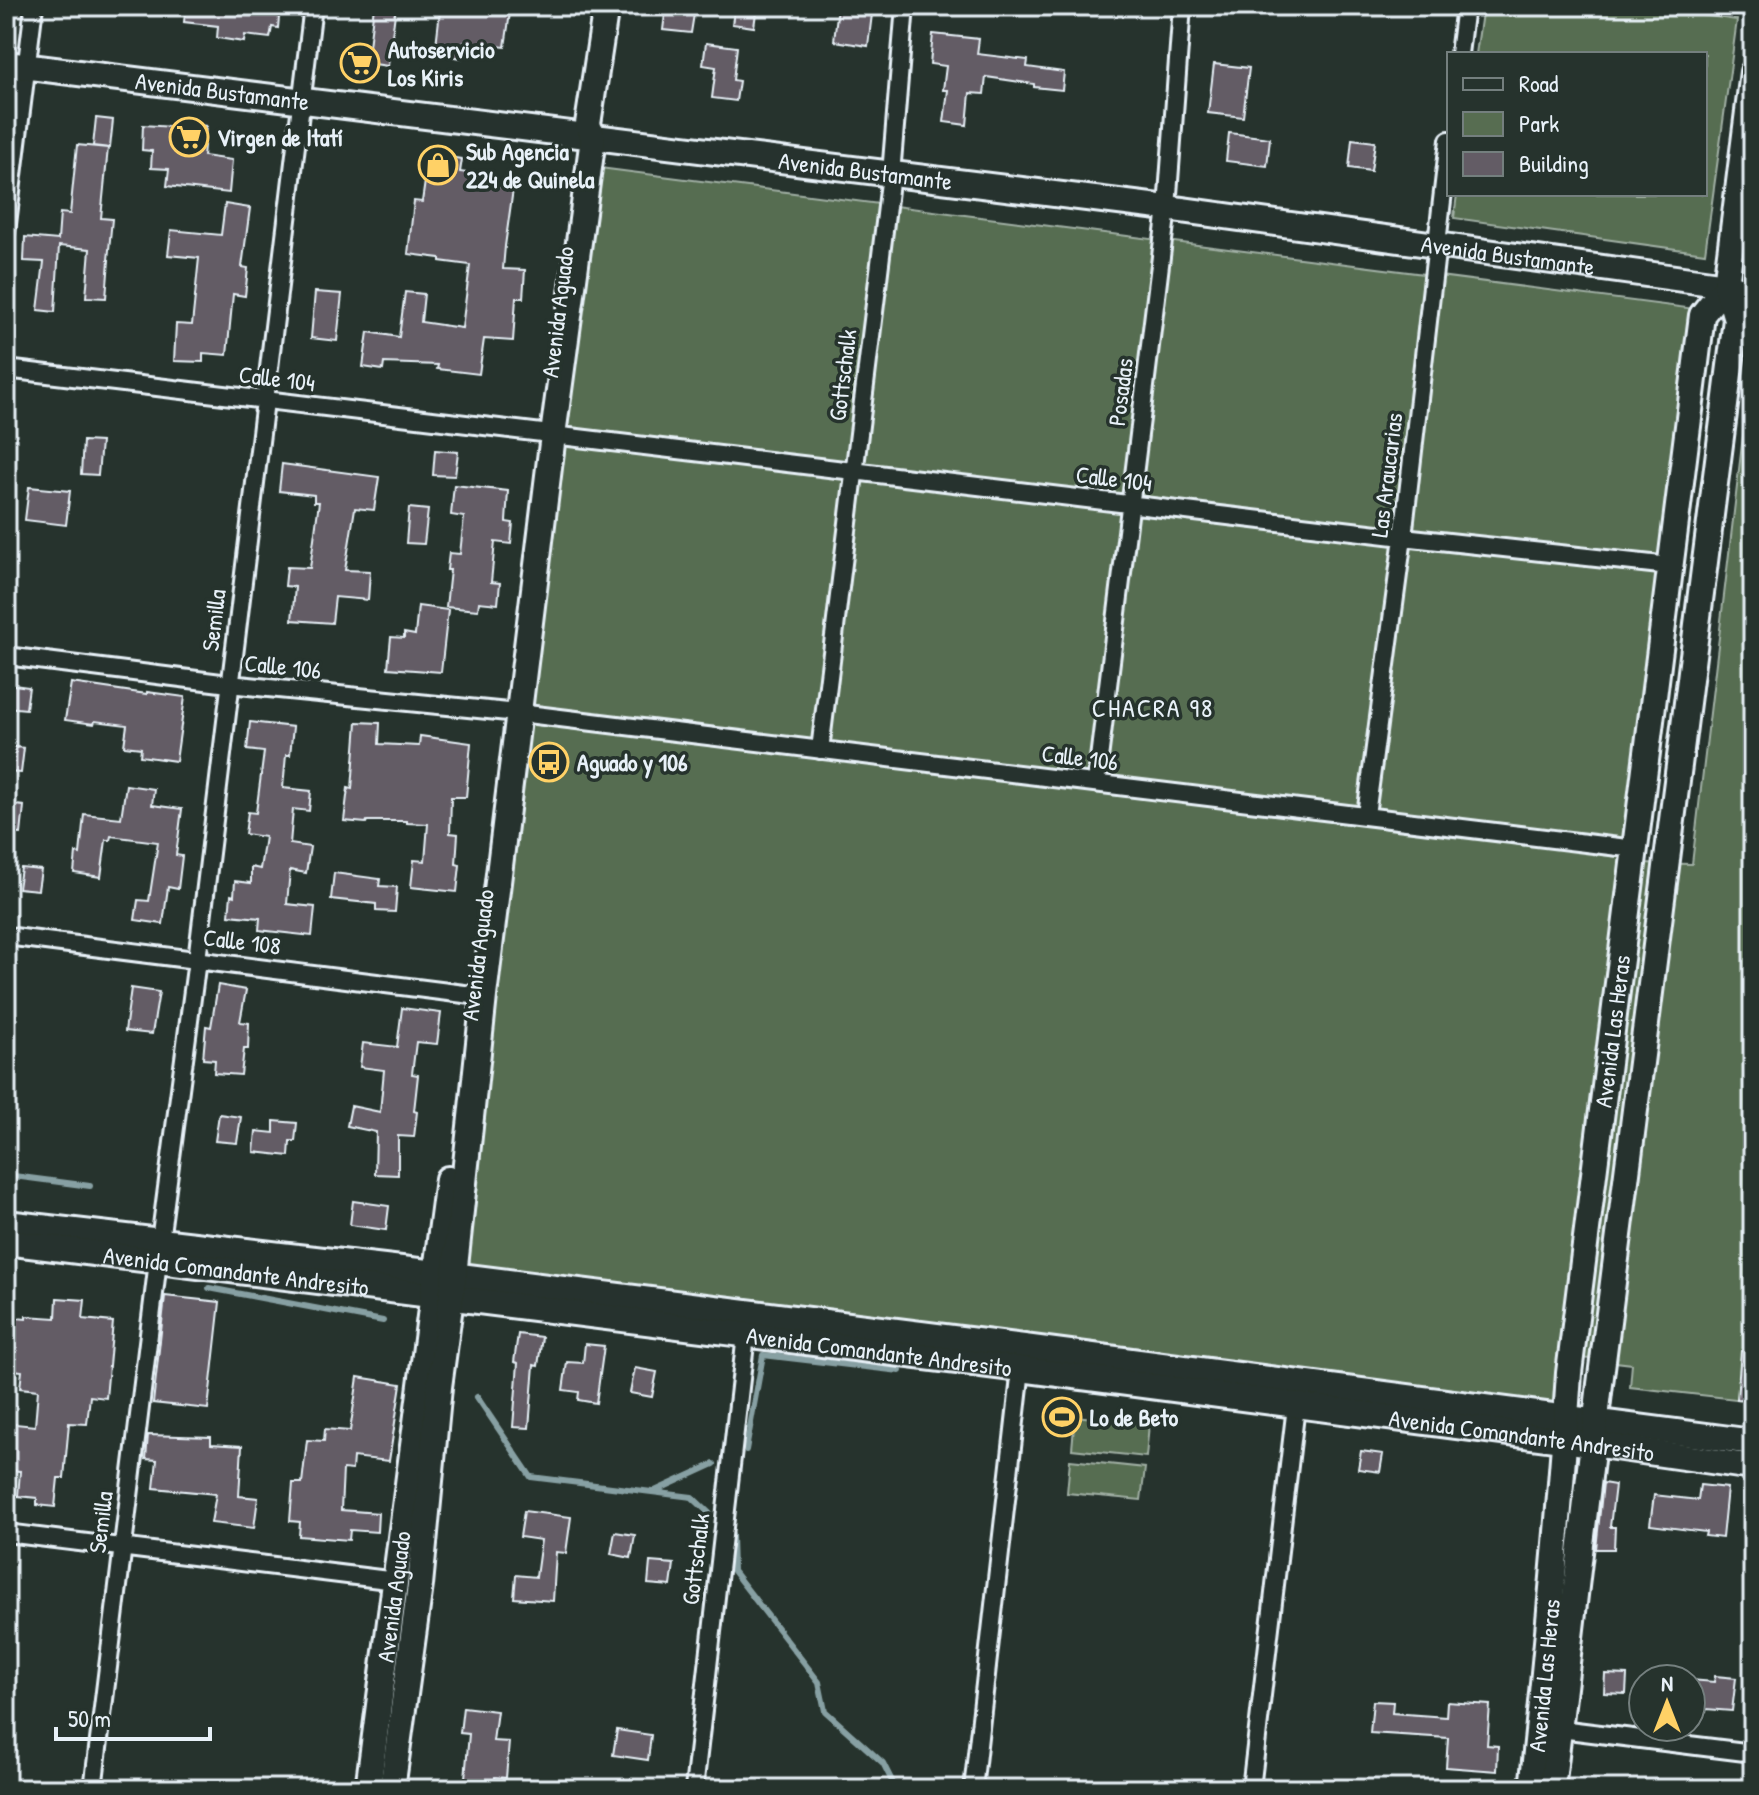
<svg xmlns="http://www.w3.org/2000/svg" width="1759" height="1795" font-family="'Patrick Hand',sans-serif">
  <rect width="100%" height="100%" fill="#26332d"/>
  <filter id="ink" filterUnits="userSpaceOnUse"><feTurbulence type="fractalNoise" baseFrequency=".0125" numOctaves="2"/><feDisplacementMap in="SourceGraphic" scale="16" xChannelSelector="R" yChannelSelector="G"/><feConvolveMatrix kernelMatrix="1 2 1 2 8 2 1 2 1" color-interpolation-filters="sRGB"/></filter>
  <g filter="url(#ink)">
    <path fill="#576d51" stroke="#a0afa4" stroke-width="2" d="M1483,6h155l99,14 -32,233 -251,-35 3,-24h248v-140h-229z
      M592,167l1111,143 -68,553 57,1 61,-512v1049l-123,-14 2,-23 -59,-7 -7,52 -1110,-142z
      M1075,1416l74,8 -3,33 -74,-8z
      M1070,1460l75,8 -4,32 -74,-7z"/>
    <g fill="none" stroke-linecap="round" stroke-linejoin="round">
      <path stroke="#87a0a3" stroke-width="6" d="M6,1175l84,11
        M209,1288l174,33
        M477,1397l54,80 161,20 17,16
        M746,1450l17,-95 137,16
        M655,1491l59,-27
        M732,1535l1,36 86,111 6,29 58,52 13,26"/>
    </g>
    <path fill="#635c65" stroke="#e8f1f8" stroke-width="2" d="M186,6h94l-2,22 -6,-1 -2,11 -25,-3 -1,7 -27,-4 1,-12 -34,-4z
      M374,6h22l-8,60 -21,-3z
      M450,6h61l-6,41 -41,-5 -2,16 -27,-4 5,-43 9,1z
      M666,6l29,2 -4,25 -28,-3z
      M735,6h22l-3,21 -22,-3z
      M838,6h35l-5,40 -34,-5z
      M933,34l46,5 -2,15 51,6 -1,7 37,5 -2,18 -28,-3v-3l-48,-7 -2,17 -14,-1 -3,32 -23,-3 4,-32h-5l3,-24 -16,-2z
      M706,43l31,4 -4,33 6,1 -3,20 -24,-3 4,-31 -13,-2z
      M1214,64l35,4 -6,49 -35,-4z
      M96,118l17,2 -3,28 -17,-2z
      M173,123l33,3 -3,30 29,4 -3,33 -62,-7 2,-17 -18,-1 1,-17 -10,-1 1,-25 30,2z
      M1229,133l41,5 -3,28 -41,-5z
      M1352,139l23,3 -4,29 -22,-3z
      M77,145l31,3 -7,70 11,1 -4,41h1l-3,38 -20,-1 4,-48 -31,-3 -4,66 -17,-2 6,-48 -20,-1 1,-24 33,3 2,-27 10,1z
      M429,154l33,5 -2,13 34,5 -2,9 21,3 -8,57 -2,23 22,1 -2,28h-7l-3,43 -29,-2 -5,35 -42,-5 1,-4 -54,-2 -1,7 -20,-3 5,-35 31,5 6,-45 19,2 -3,28 41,6 8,-63 -30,-4v-3l-32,-4 6,-53 8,1z
      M225,204l25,4 -8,59 6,1 -3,28 -12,-2 -6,61 -24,-2v9l-29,-1 2,-37 16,1 7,-67 -31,-3 3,-25 50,5z
      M315,292l27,2 -5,47 -26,-3z
      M83,441l18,1 -3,33 -17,-1z
      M435,450l23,2 -3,24 -22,-1z
      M282,464l97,13 -5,33 -19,-2 -10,62 25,1 -2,29 -33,-3 -3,26 -40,-3 3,-33 -10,-1 2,-19 23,1 9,-66h-5v-7l-35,-4z
      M454,485l54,6 -2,31 7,1 -2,21 -16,-2 -4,40 9,1 -2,21 -19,-2 -1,8 -32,-3 4,-37h-3l2,-17 11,1 4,-37 -13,-2z
      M29,487l41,4 -4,34 -41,-5z
      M409,508l19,2 -4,34 -18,-1z
      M418,606l30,4 -7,62 -53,-4 3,-31 13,1v-5l11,2z
      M71,683l76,11v-2l38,5 -9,64 -36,-5 1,-8 -17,-2 3,-21 -32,-4 -1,3 -29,-4z
      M6,684l23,3 -3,22 -20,-2z
      M250,722l43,5 -3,28h-4l-3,33 28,3 -2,20 -16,-2 -3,35 20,3 -4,26 -16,-3 -3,34 28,3 -3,29 -53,-6 1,-12 -31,-3 2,-20 3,1 1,-15 16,2v-16l9,2 5,-32 -20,-3 3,-22 8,1 8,-61 -17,-2z
      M357,722l23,1 -1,21 40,2 1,-10 51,7 -5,54h-15l-1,36 8,1 -2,30 4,1 -3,27 -46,-5 3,-27 11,1 3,-37 -21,-1v-2h-40l-1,2 -22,-2 4,-33 4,1z
      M6,746l18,2 -3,25 -15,-1z
      M126,785l28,4 -2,16 30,4 -6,46 6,1 -4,33 -10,-2 -5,37 -28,-4 3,-20 11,1 9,-59 -47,-6 -1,4h-4l-5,37 -27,-4 2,-20 4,1 4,-40 37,4z
      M6,804l18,2 -3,28 -15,-1z
      M21,868l20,2 -3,20 -20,-2z
      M334,873l46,6 -1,7 18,1 -2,25 -19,-1v-7l-45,-5z
      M218,985l28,5 -6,32 9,1 -1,26h-4l-3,26 -27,-2 1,-13 -12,-1 3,-33 5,1z
      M131,988l28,4 -7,42 -27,-3z
      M402,1008l39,5 -4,31 -21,-2 -4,32 6,1 -4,36 3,1 -3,25 -16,-1v39l-23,-1 1,-42 -29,-6 4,-20 29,6 4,-42 -24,-3 3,-24 34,4z
      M219,1114l22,3 -4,26 -22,-2z
      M274,1121l23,2 -2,18h-5l-1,15 -35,-4 2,-21 18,2z
      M353,1201l36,5 -3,24 -36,-5z
      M165,1296l55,6 -12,107 -55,-6z
      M57,1298l28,2 -2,19 30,3 -7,76 -16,-2 -3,28 -18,-1 -5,55h-6l-3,29 -18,-2v-7l-19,-2 2,-25 -14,-1v-47l29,3 3,-36 -18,-2 2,-17 -16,-2v-52l20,2v-3l30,2z
      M518,1334l24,3 -4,29 -4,-1 -5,63 -16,-1 5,-64 -4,-1z
      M585,1344l19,2 -8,57 -18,-3 1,-8 -16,-2 4,-28 16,1z
      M1741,1351h12v49l-16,-1z
      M635,1368l22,4 -5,25 -22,-4z
      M358,1377l43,7 -12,77 -36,-4 -1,13 -9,-1 -2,41 37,3 -1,19 -27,-2 -1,10 -50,-4 1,-14 -10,-1 3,-38h9l5,-43 17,1 1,-12 25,2z
      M148,1435l63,2v7l31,2 -3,50 19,2 -4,30 -43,-5 5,-29 -62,-6 3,-28 -11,-1z
      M1361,1451l22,3 -3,18 -22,-3z
      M1603,1483l12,2 -5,42h5l-1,22h-18z
      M1700,1485l27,3 -5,50 -17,-2 1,-4 -56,-7 4,-30 44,5z
      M524,1511l47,6 -5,36 -10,-1 -3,49 -39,-3 2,-23 20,2 5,-37 -21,-3z
      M615,1532l20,3 -4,23 -20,-4z
      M650,1562l24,2 -3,22 -23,-2z
      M1605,1674l22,1 -1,19 -22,-1z
      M1715,1676l21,2 -4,33 -26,-2v2l-15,-1v-30l23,2z
      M1373,1701l20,1 -1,11 54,4 1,-15 43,3 -3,40 11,1 -1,25 -51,-4 2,-29 -78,-5z
      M463,1707l34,4 -4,30 16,1 -3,36 -11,-1 -1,12h-30l5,-55 -9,-1z
      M617,1730l34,5 -3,25 -35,-5z"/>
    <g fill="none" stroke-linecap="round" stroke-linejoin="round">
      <g stroke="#e8f1f8" stroke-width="22">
        <path id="street" d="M1459,54l6,-48
          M6,232l28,-226
          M6,369l536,64
          M553,435l850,102 267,29
          M6,656l223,28 279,28
          M519,713l1116,136
          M820,750l71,-576 14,-168
          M1096,783l71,-575 15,-202
          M1366,815l37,-278 46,-397
          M6,936l466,59
          M160,1241l37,-281 116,-954
          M6,1533l390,48
          M1560,1729l193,24
          M93,1789l65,-528
          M694,1789l52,-454
          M973,1789l49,-429
          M1251,1789l45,-383"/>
      </g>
      <g stroke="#e8f1f8" stroke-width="30">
        <g id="secondary">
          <path id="s1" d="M6,64l1161,144 559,77 27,8"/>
          <path d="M6,1223l430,50 588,74 729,95"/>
          <path id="s2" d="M6,1242l1015,127 572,75 160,23"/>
          <path id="s3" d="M368,1789l80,-610"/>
          <path d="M392,1789l28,-204 19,-198 15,-111 30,-280 69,-561 40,-297 -5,-14 18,-118"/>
          <path id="s4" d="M1532,1789c15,-139 28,-277 37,-416l133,-1058 24,-30"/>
          <path d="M1552,1789l48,-405 136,-1065 -10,-34 27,-213"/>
        </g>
      </g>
      <use href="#street" stroke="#26332d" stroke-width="16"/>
      <use href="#secondary" stroke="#26332d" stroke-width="24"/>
    </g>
  </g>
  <defs>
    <g id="supermarket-ring" transform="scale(2)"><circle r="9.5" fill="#26332d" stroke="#ffd166" stroke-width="1.5"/><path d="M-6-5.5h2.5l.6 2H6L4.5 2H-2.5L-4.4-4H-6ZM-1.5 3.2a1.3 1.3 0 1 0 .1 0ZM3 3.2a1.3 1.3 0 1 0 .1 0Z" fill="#ffd166"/></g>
    <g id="shop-ring" transform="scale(2)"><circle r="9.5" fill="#26332d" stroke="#ffd166" stroke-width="1.5"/><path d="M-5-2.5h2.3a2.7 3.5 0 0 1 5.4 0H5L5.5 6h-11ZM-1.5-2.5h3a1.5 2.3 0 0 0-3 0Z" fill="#ffd166"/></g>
    <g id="bus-ring" transform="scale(2)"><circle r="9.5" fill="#26332d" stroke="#ffd166" stroke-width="1.5"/><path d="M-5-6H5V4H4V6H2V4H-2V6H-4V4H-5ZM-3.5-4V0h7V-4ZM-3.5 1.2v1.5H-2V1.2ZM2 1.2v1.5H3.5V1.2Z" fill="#ffd166"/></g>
    <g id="stadium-ring" transform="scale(2)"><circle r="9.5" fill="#26332d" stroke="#ffd166" stroke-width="1.5"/><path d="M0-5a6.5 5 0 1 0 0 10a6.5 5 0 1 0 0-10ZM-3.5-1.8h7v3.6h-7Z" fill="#ffd166"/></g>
  </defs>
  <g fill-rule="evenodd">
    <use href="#supermarket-ring" x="360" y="63"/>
    <use href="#supermarket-ring" x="189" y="137"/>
    <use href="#shop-ring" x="438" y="165"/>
    <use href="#bus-ring" x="549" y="762"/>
    <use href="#stadium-ring" x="1062" y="1417"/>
  </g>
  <g text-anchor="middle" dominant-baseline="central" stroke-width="7" stroke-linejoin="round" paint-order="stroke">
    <g font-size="24" font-weight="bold" fill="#e8f1f8" stroke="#26332d" text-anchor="start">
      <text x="388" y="49">Autoservicio<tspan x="388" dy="28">Los Kiris</tspan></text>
      <text x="217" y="137">Virgen de Itatí</text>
      <text x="466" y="151">Sub Agencia<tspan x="466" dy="28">224 de Quinela</tspan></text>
      <text x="577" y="762">Aguado y 106</text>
      <text x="1090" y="1417">Lo de Beto</text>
    </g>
    <g font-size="24" fill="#e8f1f8" stroke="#26332d">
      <text stroke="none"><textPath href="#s1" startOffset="218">Avenida Bustamante</textPath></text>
      <text stroke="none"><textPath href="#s1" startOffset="866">Avenida Bustamante</textPath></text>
      <text stroke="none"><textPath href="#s1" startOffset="1514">Avenida Bustamante</textPath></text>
      <text transform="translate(557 312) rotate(-83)">Avenida Aguado</text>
      <text transform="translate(842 375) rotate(-83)">Gottschalk</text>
      <text transform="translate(277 378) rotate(7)">Calle 104</text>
      <text transform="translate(1120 392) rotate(-83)">Posadas</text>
      <text transform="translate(1386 475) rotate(-83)">Las Araucarias</text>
      <text transform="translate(1114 478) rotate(7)">Calle 104</text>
      <text transform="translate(213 620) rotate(-83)">Semilla</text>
      <text transform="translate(283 666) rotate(6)">Calle 106</text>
      <text transform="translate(1080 757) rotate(7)">Calle 106</text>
      <text transform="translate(242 941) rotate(7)">Calle 108</text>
      <text transform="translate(477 955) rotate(-83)">Avenida Aguado</text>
      <text stroke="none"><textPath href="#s4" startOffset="762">Avenida Las Heras</textPath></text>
      <text stroke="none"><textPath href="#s2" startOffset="232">Avenida Comandante Andresito</textPath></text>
      <text stroke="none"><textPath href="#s2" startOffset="880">Avenida Comandante Andresito</textPath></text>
      <text stroke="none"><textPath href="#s2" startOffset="1528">Avenida Comandante Andresito</textPath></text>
      <text transform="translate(100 1522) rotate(-83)">Semilla</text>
      <text transform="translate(695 1559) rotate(-83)">Gottschalk</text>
      <text stroke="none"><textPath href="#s3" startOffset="194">Avenida Aguado</textPath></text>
      <text stroke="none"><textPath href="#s4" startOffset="114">Avenida Las Heras</textPath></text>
    </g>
    <g font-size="26" letter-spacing="2" fill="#e8f1f8" stroke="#26332d">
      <text x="1153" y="707">CHACRA 98</text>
    </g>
  </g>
  <rect width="1759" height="1795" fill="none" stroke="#26332d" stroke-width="32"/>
  <rect x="16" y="16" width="1727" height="1763" fill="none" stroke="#e8f1f8" stroke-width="3" filter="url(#ink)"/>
  <rect x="1447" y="52" width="260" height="144" fill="#26332d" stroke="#747f7e" stroke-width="2"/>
  <rect x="1463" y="78" width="40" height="12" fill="#26332d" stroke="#747f7e" stroke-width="2"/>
  <text x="1519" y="92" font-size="24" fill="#e8f1f8">Road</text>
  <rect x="1463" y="112" width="40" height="24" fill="#576d51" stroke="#747f7e" stroke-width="2"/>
  <text x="1519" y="132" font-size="24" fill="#e8f1f8">Park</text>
  <rect x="1463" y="152" width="40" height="24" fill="#635c65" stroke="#747f7e" stroke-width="2"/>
  <text x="1519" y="172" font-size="24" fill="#e8f1f8">Building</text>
  <g transform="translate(1667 1703)"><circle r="38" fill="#26332d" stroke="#747f7e" stroke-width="2"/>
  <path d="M0-6L14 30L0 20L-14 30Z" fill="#ffd166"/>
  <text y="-12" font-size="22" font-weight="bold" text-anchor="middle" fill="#e8f1f8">N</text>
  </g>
  <path d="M56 1727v12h154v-12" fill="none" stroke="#e8f1f8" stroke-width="4"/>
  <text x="68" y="1727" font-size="24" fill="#e8f1f8" stroke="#26332d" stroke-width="6" paint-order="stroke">50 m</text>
</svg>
